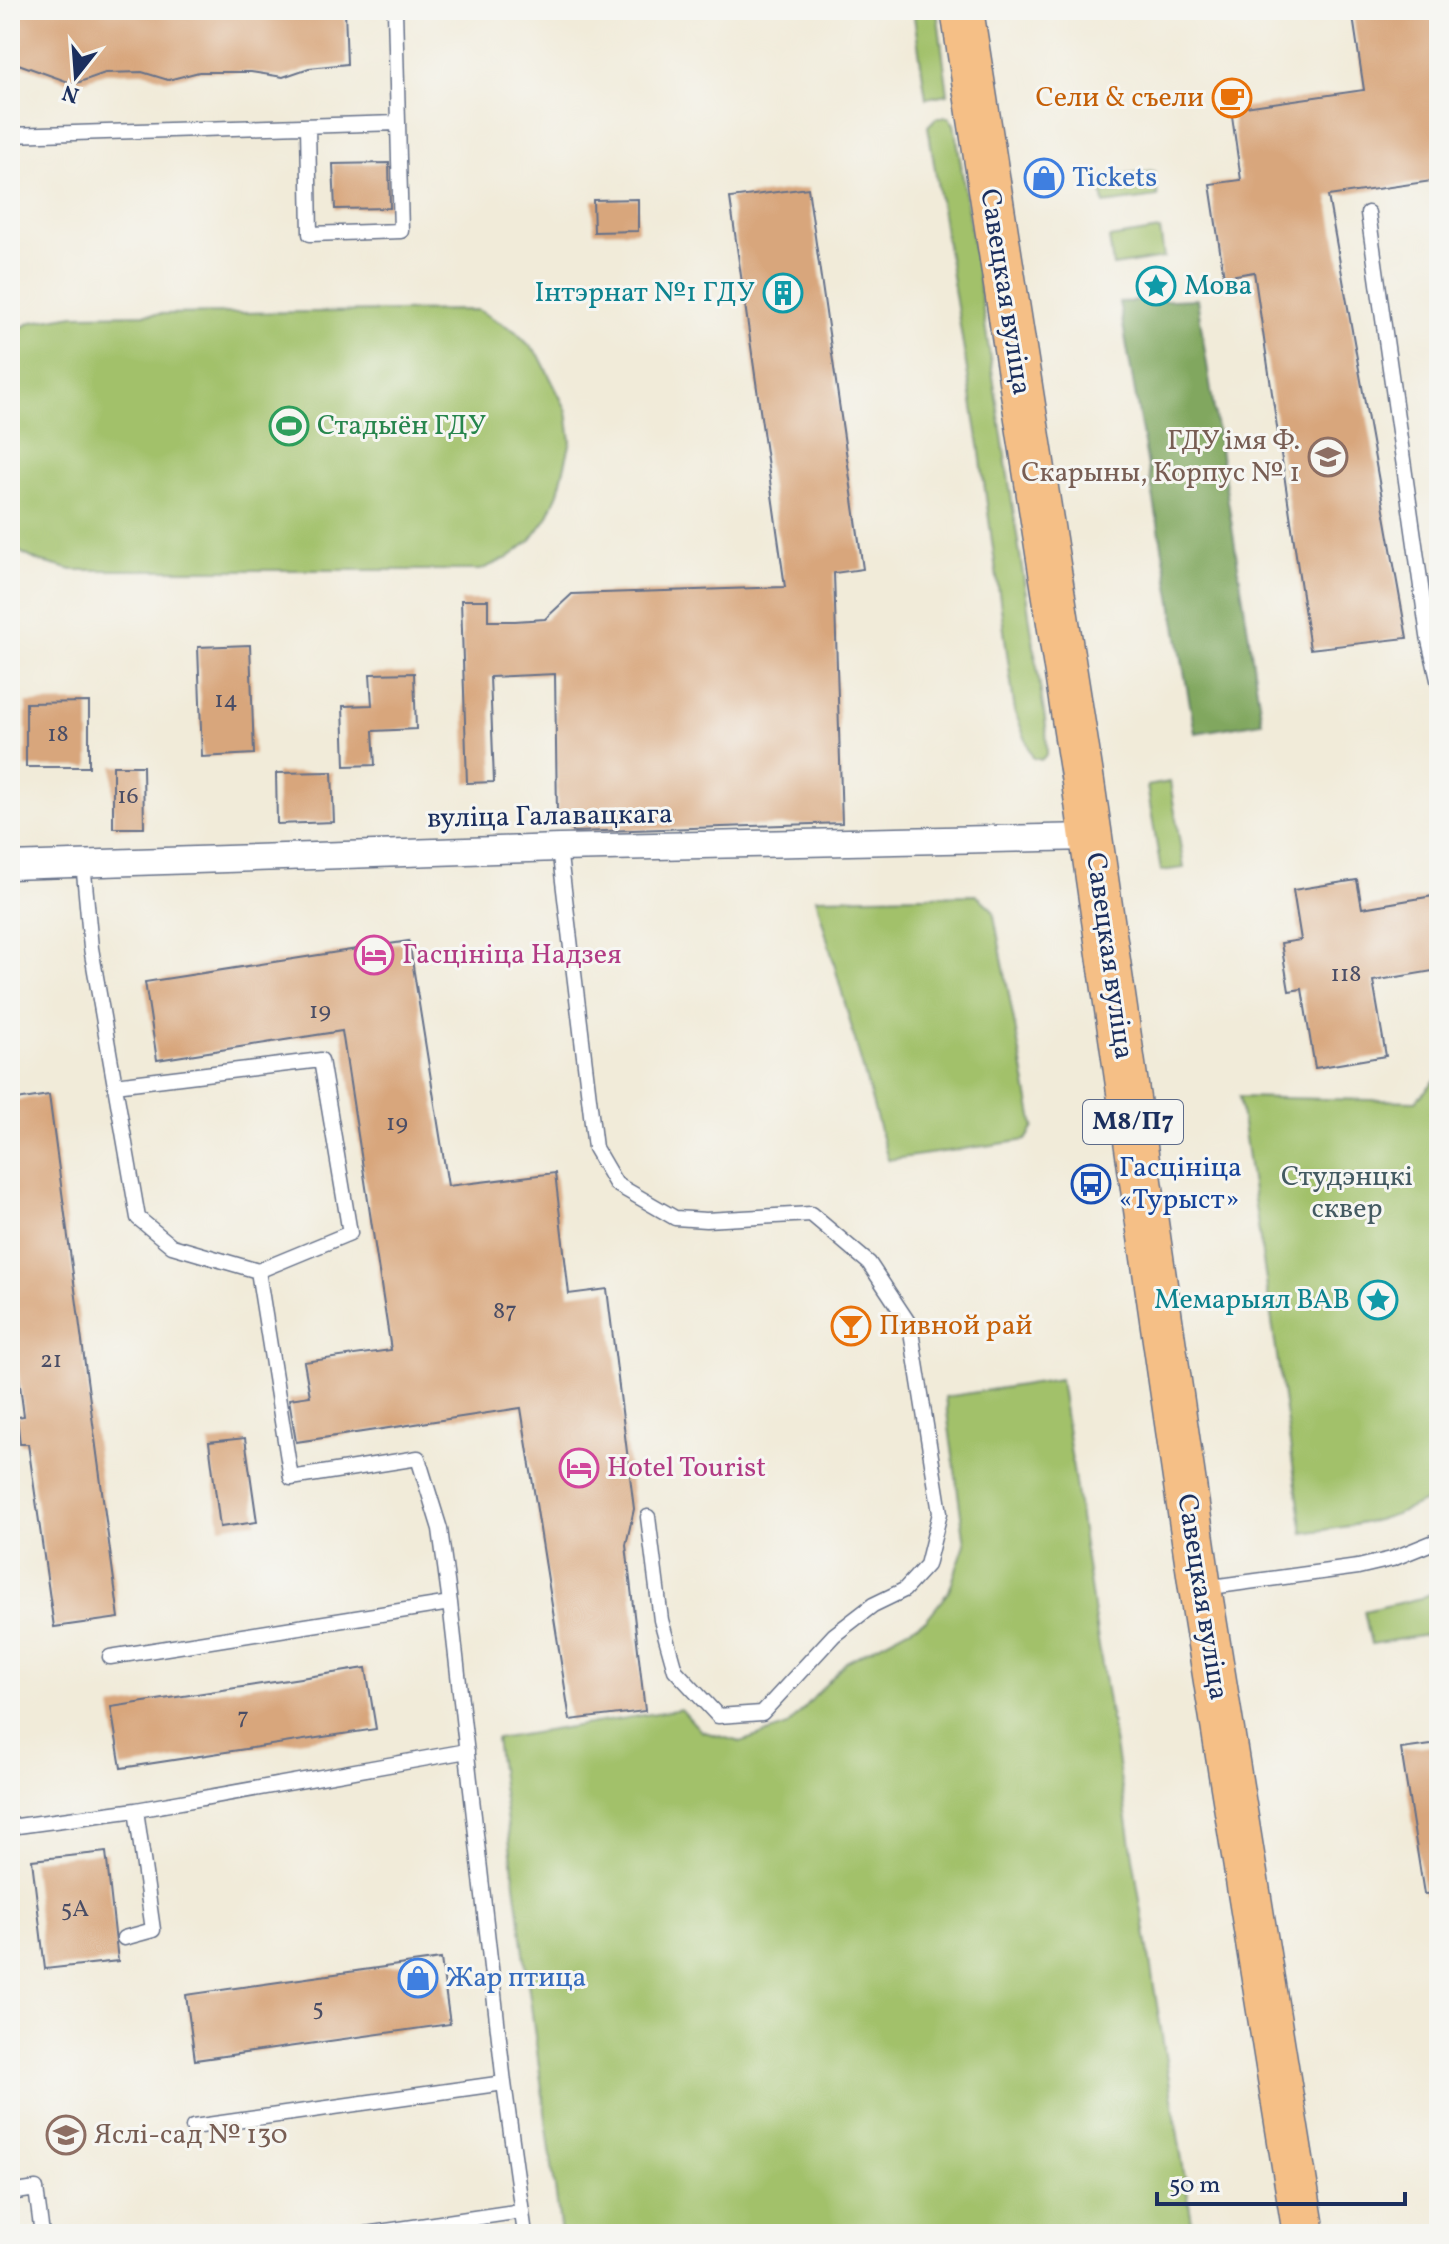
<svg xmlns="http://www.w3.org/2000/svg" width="1449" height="2244" font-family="Vollkorn,serif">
  <rect width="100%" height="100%" fill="#f6f6f2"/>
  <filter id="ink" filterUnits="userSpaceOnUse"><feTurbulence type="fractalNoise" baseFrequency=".0125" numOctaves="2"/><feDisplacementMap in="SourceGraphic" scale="16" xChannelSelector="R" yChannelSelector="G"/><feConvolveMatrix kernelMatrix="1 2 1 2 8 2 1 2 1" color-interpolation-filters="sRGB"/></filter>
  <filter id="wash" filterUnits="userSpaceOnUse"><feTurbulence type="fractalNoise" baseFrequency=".006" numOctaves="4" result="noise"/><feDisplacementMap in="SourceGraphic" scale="32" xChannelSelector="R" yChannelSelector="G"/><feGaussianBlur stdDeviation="1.8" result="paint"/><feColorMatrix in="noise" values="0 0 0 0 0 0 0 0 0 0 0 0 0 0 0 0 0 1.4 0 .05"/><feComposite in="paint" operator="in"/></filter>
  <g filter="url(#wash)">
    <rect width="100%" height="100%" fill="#f1ebd9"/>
    <path fill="#a2c16a" stroke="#5e7864" stroke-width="2" d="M913,10h24l11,84 -22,4z
      M948,117l6,7 4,22 88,580 1,28 -6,6 -8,-2 -18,-46 -36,-267 -51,-319 8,-8z
      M1154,171l4,26 -54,7 -4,-26z
      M1160,230l4,28 -51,8 -4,-28z
      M478,310l37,21 24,24 28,56 4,30 -13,52 -11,25 -17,23 -22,17 -28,12h-408l-34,-9 -28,-14v-214l22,-11 42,-7z
      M1170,782l14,86 -23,3 -14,-85z
      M977,895l16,15 41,217 -8,13 -138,20 -72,-262z
      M1439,1076v416c-42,29 -87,34 -136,41l-64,-436 177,4z
      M1060,1379l36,249 98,606h-633l-65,-495 185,-30 20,22 39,11 48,-16 58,-64 80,-42 23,-29 16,-47 -20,-147z
      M1439,1590v43l-68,11 -7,-33 57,-13z"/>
    <path fill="#81a75e" stroke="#4e6b5e" stroke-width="2" d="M1197,299l65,423 -67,11 -76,-431z"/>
    <g id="blocks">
      <path fill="#d8a67b" d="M24,10h321l2,54 -38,4 -26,9 -32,-5h-52l-31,8 -26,-8 -37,1 -31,11 -64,-23v-50z
        M1352,10h87v170l-111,16 79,442 -97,11 -56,-377 -30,5 -14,-93 31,-4 -10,-71 133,-19z
        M389,163l1,45 -55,1 -2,-45z
        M808,188l55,381 -29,4 8,250 -268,9 -17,-18 -2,-140 -65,3 4,105 -27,1 -6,-183h27v21h27l30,-2 27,-25 213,-7 -55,-389z
        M638,199v32l-44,1 -1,-32z
        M250,645l4,109 -52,3 -4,-110z
        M414,673l2,56 -43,2 2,34 -30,1 -2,-60 29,-1 -2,-31z
        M89,702v65h-63v-64z
        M113,766h30l1,62h-31z
        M332,772l2,50 -57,2 -1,-51z
        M1357,880l5,28 77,-13v75l-66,11 13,75 -71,12 -13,-79 -13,2 -8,-48 20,-3 -8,-50z
        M409,941l39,245 107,-13 14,121 38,-5 27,220 -8,36 19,166 -75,9 -49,-312 -225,34 -7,-43 21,-3 -6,-34 87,-12 -49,-319 -185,29 -12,-78z
        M49,1095l70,523 -65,9 -26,-183h-8l-3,-27 7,-1 -14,-108v-207z
        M245,1438l12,84 -37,5 -11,-85z
        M366,1668l10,61 -255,39 -10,-61z
        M1439,1744v149l-15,1 -23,-145z
        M106,1852l12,109 -73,8 -13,-109z
        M441,1959l9,65 -255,36 -9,-65z"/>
    </g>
  </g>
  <g filter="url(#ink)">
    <use href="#blocks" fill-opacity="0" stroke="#667189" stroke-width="2"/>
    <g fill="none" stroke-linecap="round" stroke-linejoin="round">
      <g stroke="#667189" stroke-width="17">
        <path id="service" d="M308,126l2,108 91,-3 -3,-108
          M10,135l388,-12 -3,-113
          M1368,213l60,423 11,48
          M559,848l36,300 21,36 59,34 31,2 105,-6 58,49 41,62 30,188 -13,52 -23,25 -31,15 -39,30 -72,78 -44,3 -43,-46 -14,-50 -13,-103
          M83,862l8,86 47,270 34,28 86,25 33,207 127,-20 22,71 10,74
          M115,1085l206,-25 29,173 -92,38
          M1204,1588l154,-21 34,-8 47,-19
          M110,1657l340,-54 54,480 21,151
          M136,1810l331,-59
          M10,1827l126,-17 17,120 -29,8
          M193,2127l311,-44
          M10,2193l26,-4 6,45
          M366,2234l156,-23"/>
      </g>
      <g stroke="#667189" stroke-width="29">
        <path id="minor" d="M10,866l549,-18 533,-11"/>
      </g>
      <g stroke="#667189" stroke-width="45">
        <path id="primary" d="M962,10l121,772 117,806 104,646"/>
      </g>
      <use href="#service" stroke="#fff" stroke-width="14"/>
      <use href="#minor" stroke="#fff" stroke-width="26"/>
      <use href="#primary" stroke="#f5bf86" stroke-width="42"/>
    </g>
  </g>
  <defs>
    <g id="cafe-ring" transform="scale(2)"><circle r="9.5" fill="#f6f6f2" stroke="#e8710a" stroke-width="1.5"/><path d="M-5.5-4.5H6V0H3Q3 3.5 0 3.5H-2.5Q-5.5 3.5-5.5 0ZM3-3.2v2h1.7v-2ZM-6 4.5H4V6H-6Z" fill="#e8710a"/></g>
    <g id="shop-ring" transform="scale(2)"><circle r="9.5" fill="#f6f6f2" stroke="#3f7fe0" stroke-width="1.5"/><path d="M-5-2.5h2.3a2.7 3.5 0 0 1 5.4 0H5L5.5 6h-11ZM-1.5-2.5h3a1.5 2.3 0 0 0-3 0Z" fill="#3f7fe0"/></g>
    <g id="sight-ring" transform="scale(2)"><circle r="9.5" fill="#f6f6f2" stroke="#0f9aa8" stroke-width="1.5"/><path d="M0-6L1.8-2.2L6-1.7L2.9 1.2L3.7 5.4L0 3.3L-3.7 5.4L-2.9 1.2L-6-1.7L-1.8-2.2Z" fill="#0f9aa8"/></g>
    <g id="building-ring" transform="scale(2)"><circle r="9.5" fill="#f6f6f2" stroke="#0f9aa8" stroke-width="1.5"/><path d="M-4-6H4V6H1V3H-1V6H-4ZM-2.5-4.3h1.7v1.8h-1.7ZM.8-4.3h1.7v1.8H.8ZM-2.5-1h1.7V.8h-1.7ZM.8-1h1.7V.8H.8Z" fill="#0f9aa8"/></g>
    <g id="stadium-ring" transform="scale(2)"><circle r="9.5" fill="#f6f6f2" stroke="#2e9e5b" stroke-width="1.5"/><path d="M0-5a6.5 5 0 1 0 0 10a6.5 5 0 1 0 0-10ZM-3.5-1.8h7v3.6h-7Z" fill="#2e9e5b"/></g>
    <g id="university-ring" transform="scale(2)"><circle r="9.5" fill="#f6f6f2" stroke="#8d6e63" stroke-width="1.5"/><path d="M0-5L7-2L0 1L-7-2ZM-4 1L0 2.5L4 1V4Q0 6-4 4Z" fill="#8d6e63"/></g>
    <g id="hotel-ring" transform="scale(2)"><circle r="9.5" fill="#f6f6f2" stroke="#d1479c" stroke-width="1.5"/><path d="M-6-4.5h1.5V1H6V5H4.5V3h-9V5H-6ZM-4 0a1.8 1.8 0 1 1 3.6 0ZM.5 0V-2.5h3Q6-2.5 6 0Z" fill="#d1479c"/></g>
    <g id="bus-ring" transform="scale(2)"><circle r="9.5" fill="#f6f6f2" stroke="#1a4fb4" stroke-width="1.5"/><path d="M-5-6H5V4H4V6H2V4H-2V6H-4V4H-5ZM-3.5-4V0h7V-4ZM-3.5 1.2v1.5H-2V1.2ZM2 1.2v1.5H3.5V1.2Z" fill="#1a4fb4"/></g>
    <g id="bar-ring" transform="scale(2)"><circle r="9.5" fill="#f6f6f2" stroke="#e8710a" stroke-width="1.5"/><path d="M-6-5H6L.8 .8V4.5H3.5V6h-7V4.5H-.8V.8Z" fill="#e8710a"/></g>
    <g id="school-ring" transform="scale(2)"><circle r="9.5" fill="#f6f6f2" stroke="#8d6e63" stroke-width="1.5"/><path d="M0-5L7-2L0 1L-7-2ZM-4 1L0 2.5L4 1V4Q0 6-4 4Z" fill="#8d6e63"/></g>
  </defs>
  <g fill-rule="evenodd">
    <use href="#cafe-ring" x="1232" y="98"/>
    <use href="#shop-ring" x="1044" y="178"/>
    <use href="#sight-ring" x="1156" y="286"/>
    <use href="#building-ring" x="783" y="293"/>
    <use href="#stadium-ring" x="289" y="426"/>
    <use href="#university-ring" x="1328" y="457"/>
    <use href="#hotel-ring" x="374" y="955"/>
    <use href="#bus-ring" x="1091" y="1184"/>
    <use href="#sight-ring" x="1378" y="1300"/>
    <use href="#bar-ring" x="851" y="1326"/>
    <use href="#hotel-ring" x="579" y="1468"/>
    <use href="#shop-ring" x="418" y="1978"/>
    <use href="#school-ring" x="66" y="2135"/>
  </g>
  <g text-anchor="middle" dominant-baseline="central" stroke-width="6" stroke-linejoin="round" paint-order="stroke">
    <g font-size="24" fill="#4a4d65">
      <text x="226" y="701">14</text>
      <text x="58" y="735">18</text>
      <text x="128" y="797">16</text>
      <text x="1346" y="975">118</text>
      <text x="320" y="1012">19</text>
      <text x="397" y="1124">19</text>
      <text x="505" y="1312">87</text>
      <text x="51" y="1361">21</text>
      <text x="243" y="1718">7</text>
      <text x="75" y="1910">5А</text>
      <text x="318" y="2009">5</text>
    </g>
    <rect fill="#f6f6f2" stroke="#5d6b8a" stroke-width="2" x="1083" y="1100" width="100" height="44" rx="6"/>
    <g font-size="26" font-weight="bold" fill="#1b2f5e">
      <text x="1133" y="1122">М8/П7</text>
    </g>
    <g font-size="28" fill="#c56008" stroke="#f6f6f2" text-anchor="end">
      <text x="1204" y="98">Сели &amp; съели</text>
      <text x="879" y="1326" text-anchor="start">Пивной рай</text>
    </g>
    <g font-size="28" fill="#366cbe" stroke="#f6f6f2" text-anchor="start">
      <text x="1072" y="178">Tickets</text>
      <text x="446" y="1978">Жар птица</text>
    </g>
    <g font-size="28" fill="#0d838f" stroke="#f6f6f2" text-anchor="end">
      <text x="1184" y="286" text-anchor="start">Мова</text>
      <text x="755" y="293">Інтэрнат №1 ГДУ</text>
      <text x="1350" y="1300">Мемарыял ВАВ</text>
    </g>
    <g font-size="28" fill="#1b2f5e" stroke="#f6f6f2">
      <text transform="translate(1005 292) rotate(81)">Савецкая вуліца</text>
      <text transform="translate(550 817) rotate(-1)">вуліца Галавацкага</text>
      <text transform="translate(1109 956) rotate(82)">Савецкая вуліца</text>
      <text transform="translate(1202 1597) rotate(81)">Савецкая вуліца</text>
    </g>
    <g font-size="28" fill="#27864d" stroke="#f6f6f2" text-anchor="start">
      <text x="317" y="426">Стадыён ГДУ</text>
    </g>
    <g font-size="28" fill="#785e54" stroke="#f6f6f2" text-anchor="end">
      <text x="1300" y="441">ГДУ імя Ф.<tspan x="1300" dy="32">Скарыны, Корпус № 1</tspan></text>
      <text x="94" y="2135" text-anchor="start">Яслі-сад № 130</text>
    </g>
    <g font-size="28" fill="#b23c85" stroke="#f6f6f2" text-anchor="start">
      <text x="402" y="955">Гасцініца Надзея</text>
      <text x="607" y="1468">Hotel Tourist</text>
    </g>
    <g font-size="28" fill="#164399" stroke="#f6f6f2" text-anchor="start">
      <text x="1119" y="1168">Гасцініца<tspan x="1119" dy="32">«Турыст»</tspan></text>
    </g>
    <g font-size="28" fill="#445b62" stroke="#f6f6f2">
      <text x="1347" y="1177">Студэнцкі<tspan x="1347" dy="32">сквер</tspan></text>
    </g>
  </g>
  <rect width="1449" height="2244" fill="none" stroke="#f6f6f2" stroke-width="40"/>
  <g transform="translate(76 76) rotate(197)" stroke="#f6f6f2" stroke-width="6" paint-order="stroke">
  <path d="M0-6L14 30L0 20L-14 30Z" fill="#1b2f5e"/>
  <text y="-12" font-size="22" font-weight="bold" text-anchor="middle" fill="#1b2f5e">N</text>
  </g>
  <path d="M1157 2192v12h248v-12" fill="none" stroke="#1b2f5e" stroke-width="4"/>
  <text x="1169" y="2192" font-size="24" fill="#1b2f5e" stroke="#f6f6f2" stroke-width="6" paint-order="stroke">50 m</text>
</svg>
